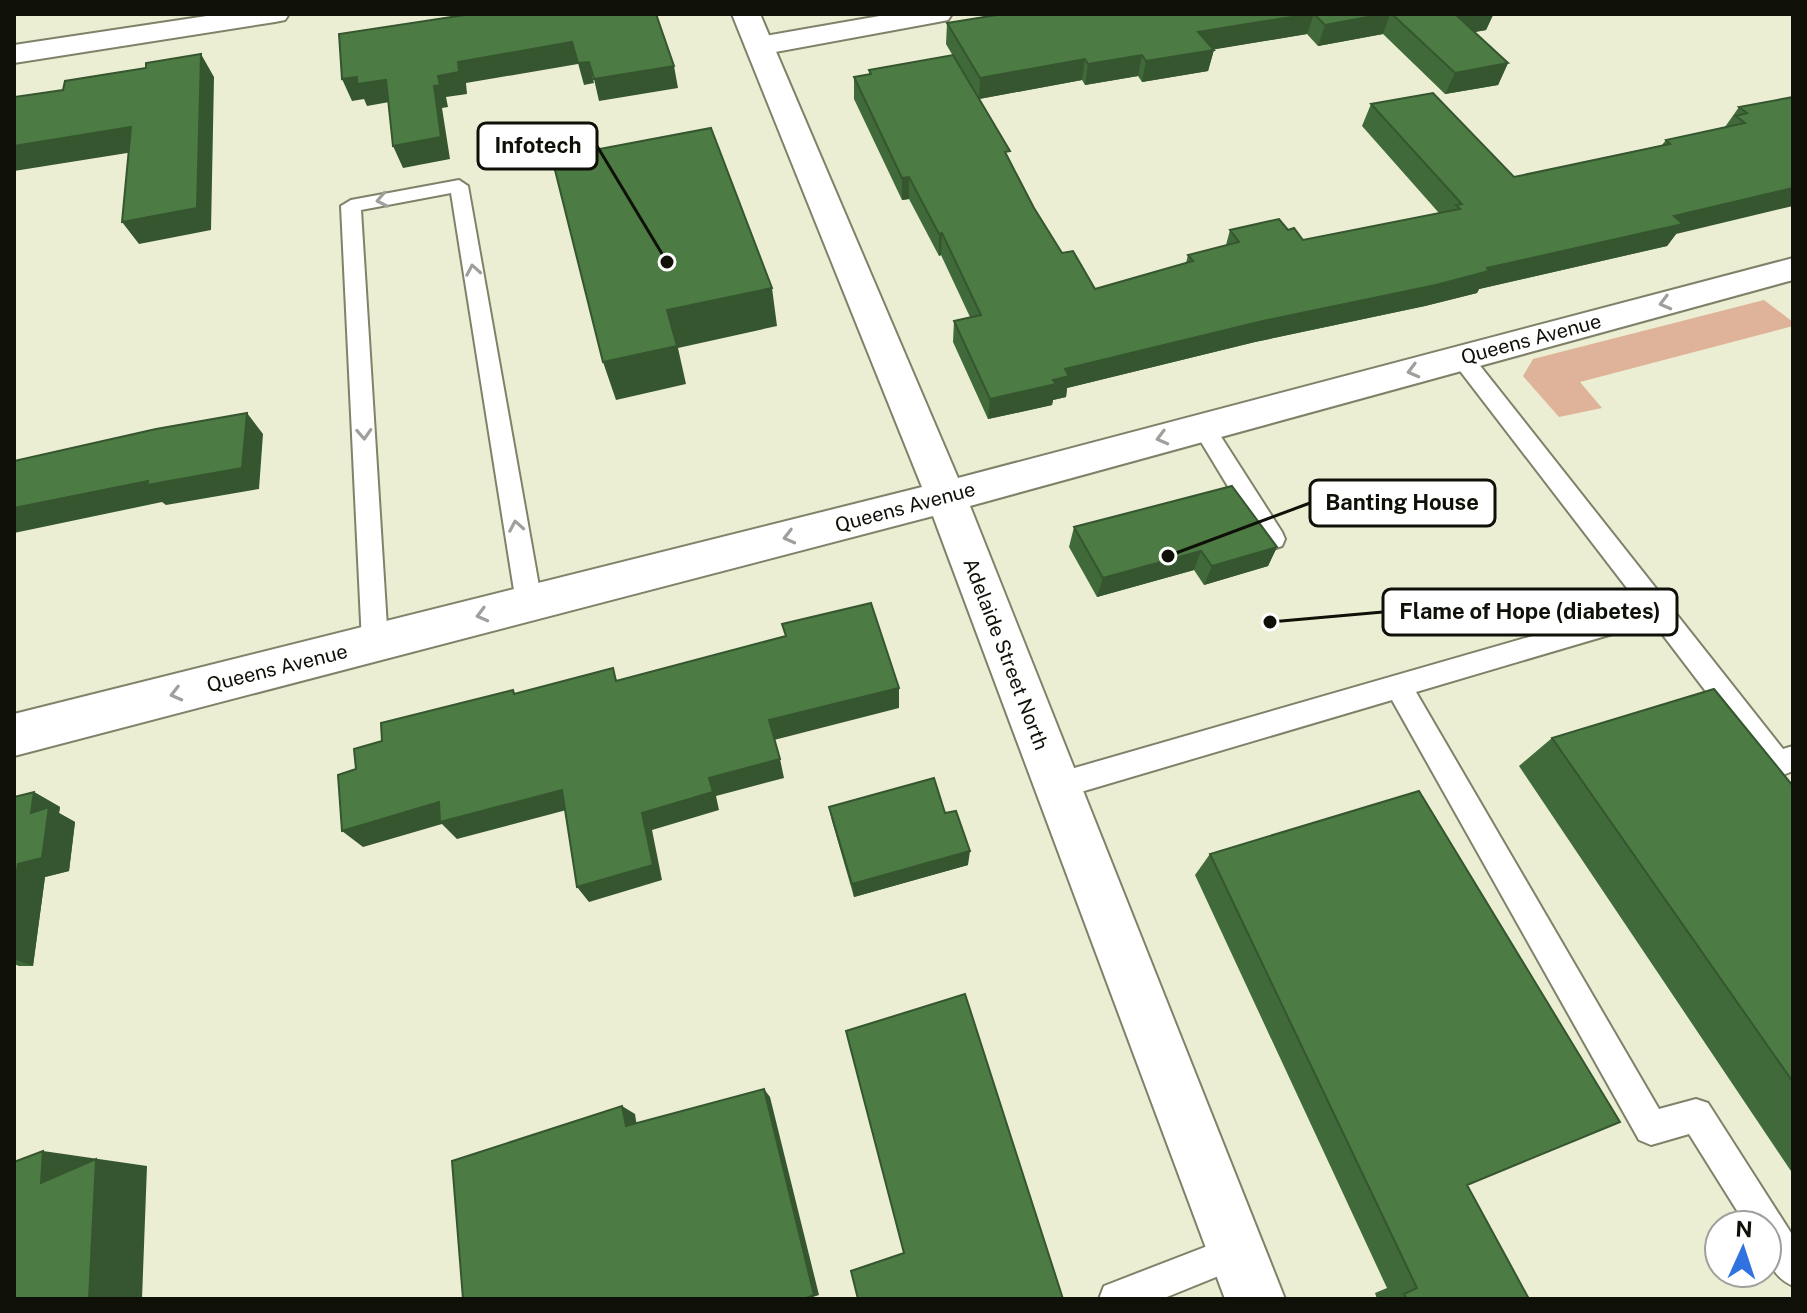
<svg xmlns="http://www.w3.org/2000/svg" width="1807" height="1313" font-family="'Public Sans',sans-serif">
  <rect width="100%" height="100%" fill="#ebeed3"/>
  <path fill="#dfb399" d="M1764,300l29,22v4l-213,56 22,26 -43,9 -36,-41 10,-17z"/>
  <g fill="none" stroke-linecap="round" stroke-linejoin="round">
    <g stroke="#808169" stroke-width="4">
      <path id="lane" d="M459,180l9,6 74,417 -4,7 -9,3 -9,-3 -4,-7 -65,-410 -90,17 27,433 -4,8 -9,3 -9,-3 -4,-8 -21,-437 10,-6z
        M1462,350l8,3 313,396 10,-3v25l-15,6 -10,-4 -115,-151 -237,70 243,417 37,-10 12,4 85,133v50c-27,-12 -26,-35 -26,-61h-21l-57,-91 -38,11 -12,-5 -247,-440 -335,99 -10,-4 -4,-9 4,-9 10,-4 583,-168 -186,-242 -3,-5 3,-5z
        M1203,419l8,2 71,111 3,7 -3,7 -9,3 -9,-3 -72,-119 3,-6z
        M1236,1235l12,5 5,12 -5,12 -86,35h-63l5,-13z"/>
    </g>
    <g stroke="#808169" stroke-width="4">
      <path id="street" d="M220,14h69l-4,6 -10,2 -261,41v-18z
        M891,14h61l-4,6 -10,2 -179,33 -10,-3 -4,-6 4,-6 10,-3z"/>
    </g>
    <g stroke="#808169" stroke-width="4">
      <path id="secondary" d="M732,14h28l198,464 835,-220v22l-823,226 315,793h-60l-292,-783 -919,240v-42l908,-227z"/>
    </g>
    <use href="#lane" fill="#fff" fill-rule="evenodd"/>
    <use href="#street" fill="#fff" fill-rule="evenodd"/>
    <use href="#secondary" fill="#fff" fill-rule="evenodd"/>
  </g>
  <path fill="#416a3a" d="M998,14h503l-8,1 -7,15 -12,2 34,31 -10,22 -53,9 -62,-60 -65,12 -11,-12 -93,15 -6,22 -66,11 -4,-6 -53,9 -3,-5 -103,19 30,62 25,47 28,45 33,36 91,-26 2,-8 38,-10 4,-15h58l15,10 136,-27 -77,-87 9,-22 143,73 148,-32 4,-5 59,-13 14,-20 54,-10 -117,137 -9,12 -188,43 -2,4 -52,13 -170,36 -188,46 -1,9 -13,3 -1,5 -64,14 -35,-77 1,-21 16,-4 -29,-62 -2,1 -30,-57 -7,1 -48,-101v-22l15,-3v-4l95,5 -18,-31 1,-21z
    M1074,527l203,20 -9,19 -64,19 -10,-15 -97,27 -28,-50z
    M1552,738l241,48v388l-274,-408z
    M34,792l26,15 -1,6 16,9 -6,49 -24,6 -12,89h-14l-5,-2v-167z
    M829,807l116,6 23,52 -114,32 -22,-76z
    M1210,854l257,331 62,114h-152l-2,-6 12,-5 -192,-413z"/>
  <path fill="#35562f" d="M1314,14l-7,20 -114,19 5,-21z
    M1384,14h6l-7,20 -65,12 7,-21z
    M1469,14h32l-8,1 -7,15 -38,7 9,-21z
    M572,42l6,22 -112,19 1,11 -21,3 2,10 -6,1 8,51 -47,9 -10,-22 41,-60 4,-10 20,-14z
    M1214,50l-6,21 -66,11 4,-21z
    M201,54l13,23 -3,153 -72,14 -17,-22z
    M1142,55l-4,21 -53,9 3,-21z
    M1085,59l-3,21 -103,19 1,-21z
    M589,62l5,21 -10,2 -6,-22z
    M1508,63l-10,22 -53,9 10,-21z
    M674,66l4,22 -79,13 -5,-22z
    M357,77l29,3 9,21 -28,5 -3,-7 -12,2 -10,-22z
    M131,127l15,23 -132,21v-25z
    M909,177v22l-7,1v-22z
    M1793,188v18l-117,28 -9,12 -188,43 -2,4 -52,13 -170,36 -188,46 -1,9 -13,3 -1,5 -64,14 2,-20 63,-19 12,-11 422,-101 187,-52z
    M942,233l-1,22 -2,1v-22z
    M772,288l5,38 -99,22 8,36 -70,16 -13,-38 64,-52z
    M247,413l16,21 -4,55 -93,16 -4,-3 -148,31v-25z
    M1277,547l-9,19 -64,19 8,-19z
    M1201,551l-7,19 -97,27 6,-19z
    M899,688v20l-125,32 -5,-20z
    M780,759l4,19 -68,18 3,14 -67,20 10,50 -73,22 -12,-15 65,-74 67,-35z
    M562,790l12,18 -117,31 -15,-15 -79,23 -21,-16 97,-29z
    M34,792l26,15 -1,6 16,9 -6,49 -24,6 -12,89 -19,-7v-69l4,-26 13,-51z
    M970,851l-2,14 -114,32 -2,-13z
    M764,1089l6,8 49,198 -12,4h-3z
    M622,1106l13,8 3,19 -12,-7z
    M43,1151l104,15 -5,133h-53l-48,-116z"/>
  <path fill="#4c7b43" stroke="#35562f" stroke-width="2" d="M471,14h185l18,52 -80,13 -5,-17 -11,1 -6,-21 -114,20 1,10 -21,4 2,9 -6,1 7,51 -48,9 -7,-66 -29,4v-7l-15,2 -3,-45z
    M1003,14h307l-112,18 16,18 -68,11 -4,-6 -54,9 -3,-5 -105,19 -33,-55z
    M1314,14h70l-59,11z
    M1392,14h77l-12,2 51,47 -53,10z
    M201,54l-4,154 -75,14 9,-95 -117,19v-49l49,-7 2,-9 81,-13v-5z
    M953,55l57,96 -5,1 29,56 28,45 11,-2 22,38 98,-28 -5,-6 51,-13 -9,-12 49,-11 9,11 6,-2 9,12 157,-31 -4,-4 6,-1 -91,-100 62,-11 81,84 156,-33 -4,-4 79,-17 -9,-7 11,-3 -8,-6 54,-10v91l-119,28 9,8 -196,44 2,3 -53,14 -173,36 -198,48 4,7 -16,4 3,4 -66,15 -36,-78 27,-6 -39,-82 -3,1 -30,-57 -7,1 -48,-101 17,-3 -2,-4z
    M711,128l61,160 -105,22 10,36 -74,16 -51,-204z
    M247,413l-5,55 -95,17 1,-4 -134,27v-47l142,-32z
    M1232,486l45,61 -65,19 -11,-15 -98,27 -29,-51z
    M871,603l28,85 -130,32 11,39 -71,19 4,14 -71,21 11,52 -76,22 -15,-97 -122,32 -1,-20 -97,29 -4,-56 18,-6 -2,-20 28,-8 -1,-18 132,-33 1,4 99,-26 3,13 170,-45 -4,-12z
    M1714,689l79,97v296l-241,-344z
    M934,778l11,35 11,-2 14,40 -118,33 -23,-77z
    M1419,791l201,331 -153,63 62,114h-122l-3,-5 13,-6 -207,-434z
    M34,792l-3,21 18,-6 -7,51 -24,6 -4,26v-93z
    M965,994l98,305h-205l-7,-28 53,-18 -58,-222z
    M764,1089l50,206 -10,4h-341l-11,-138 170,-55 4,20z
    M43,1151l-2,32 55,-24 -7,140h-75v-137z"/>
  <defs><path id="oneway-chevron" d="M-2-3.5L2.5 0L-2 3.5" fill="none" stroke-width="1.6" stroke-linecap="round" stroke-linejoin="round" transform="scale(2)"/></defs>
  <g stroke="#9f9f9c">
    <use href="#oneway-chevron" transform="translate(382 200) rotate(169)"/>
    <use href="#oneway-chevron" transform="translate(473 270) rotate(-100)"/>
    <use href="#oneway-chevron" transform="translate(1665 303) rotate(165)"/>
    <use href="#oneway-chevron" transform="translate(1413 371) rotate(165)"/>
    <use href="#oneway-chevron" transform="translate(364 434) rotate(87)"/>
    <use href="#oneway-chevron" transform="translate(1162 438) rotate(165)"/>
    <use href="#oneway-chevron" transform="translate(516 526) rotate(-100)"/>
    <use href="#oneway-chevron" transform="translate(789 537) rotate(166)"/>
    <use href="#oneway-chevron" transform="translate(482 615) rotate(165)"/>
    <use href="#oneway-chevron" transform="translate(176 694) rotate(166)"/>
  </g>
  <g text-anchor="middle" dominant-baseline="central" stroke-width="7" stroke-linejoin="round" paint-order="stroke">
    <g font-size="20" fill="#0f1007" stroke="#fff">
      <text transform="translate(1531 339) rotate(-15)">Queens Avenue</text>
      <text transform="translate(905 507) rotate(-15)">Queens Avenue</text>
      <text transform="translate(1006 654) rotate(69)">Adelaide Street North</text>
      <text transform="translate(277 668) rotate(-14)">Queens Avenue</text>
    </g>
  </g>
  <path fill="none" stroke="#0f1007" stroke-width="3" d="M667 262L597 146M1168 556L1310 503M1270 622L1383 612"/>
  <g fill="#0f1007" stroke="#fff" stroke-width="3">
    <circle cx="667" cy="262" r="8"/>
    <circle cx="1168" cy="556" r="8"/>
    <circle cx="1270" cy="622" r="8"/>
  </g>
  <g fill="#fff" stroke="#0f1007" stroke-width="3">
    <rect x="478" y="123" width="119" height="46" rx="8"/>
    <rect x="1310" y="480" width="185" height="46" rx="8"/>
    <rect x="1383" y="589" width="294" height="46" rx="8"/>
  </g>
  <g font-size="22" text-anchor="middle" font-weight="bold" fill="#0f1007">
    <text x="538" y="153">Infotech</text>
    <text x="1402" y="510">Banting House</text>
    <text x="1530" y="619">Flame of Hope (diabetes)</text>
  </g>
  <rect width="1807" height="1313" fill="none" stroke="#0f1007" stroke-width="32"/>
  <g transform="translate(1743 1249) rotate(3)"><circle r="38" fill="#ffffff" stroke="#9f9f9c" stroke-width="2"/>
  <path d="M0-6L14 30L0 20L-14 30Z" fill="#3072df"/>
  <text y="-12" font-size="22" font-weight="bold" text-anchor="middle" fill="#0f1007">N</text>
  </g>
</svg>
